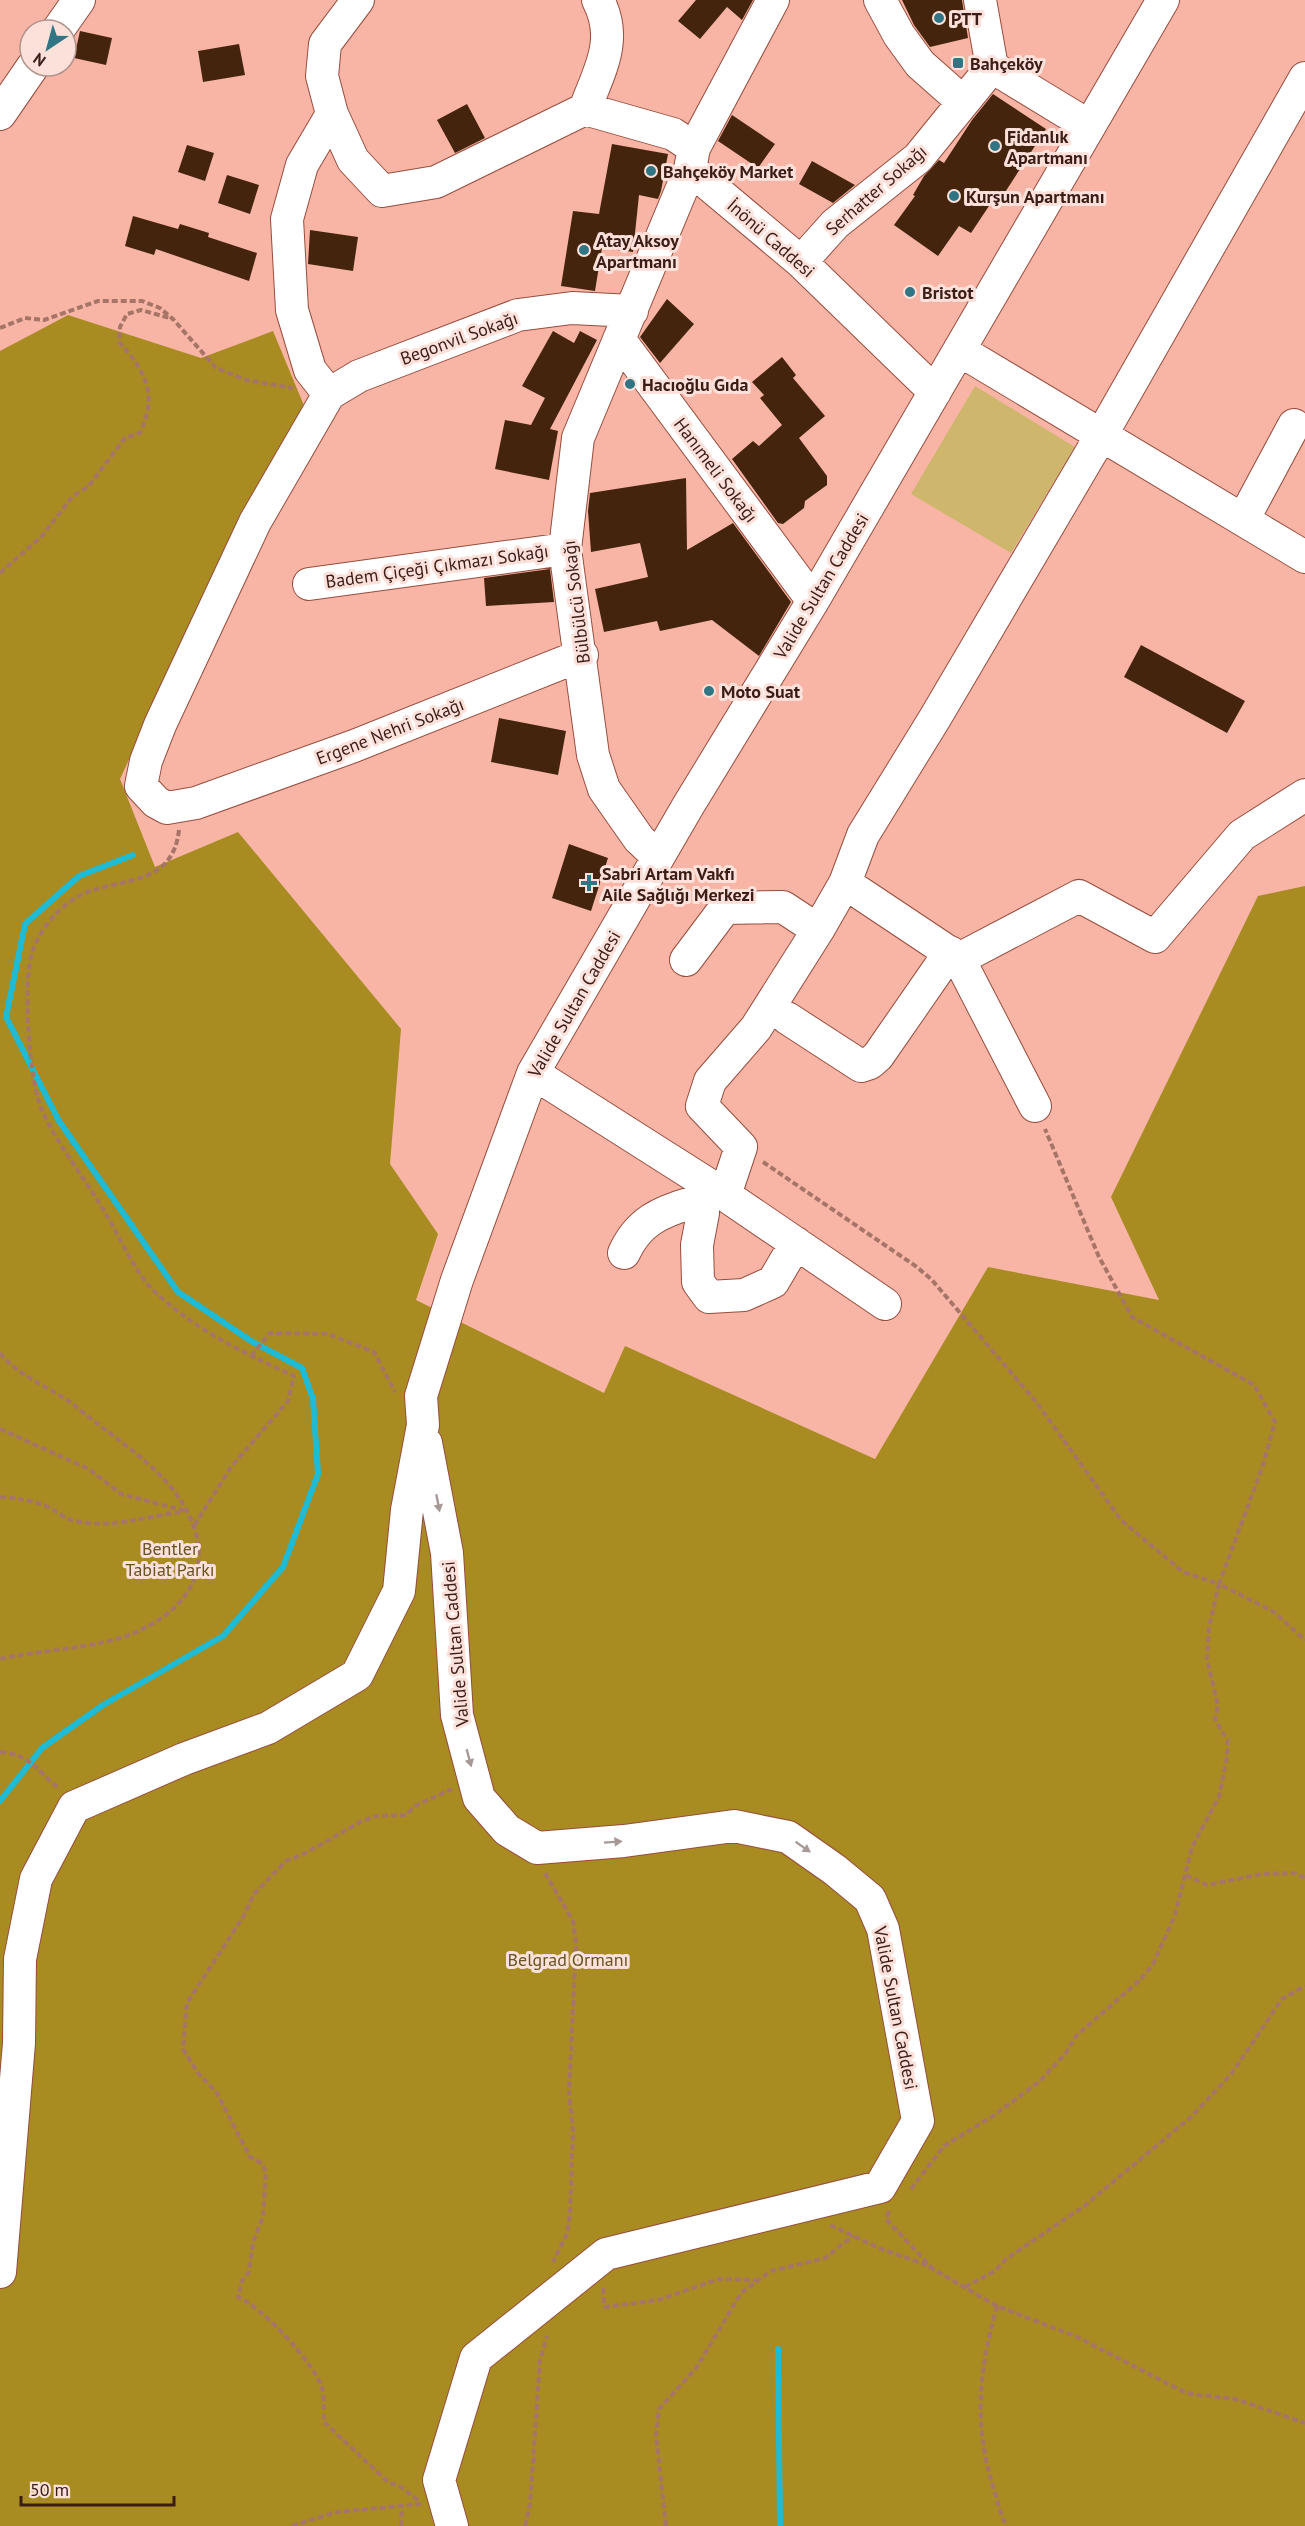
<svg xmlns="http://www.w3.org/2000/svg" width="1305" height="2526" font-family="'PT Sans',sans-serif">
  <rect width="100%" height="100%" fill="#f8b5a6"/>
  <path fill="#ceb76d" d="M975,386l100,61 -64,106 -100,-59z"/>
  <path fill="#a88b21" d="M68,315l133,43 72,-27 42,101 -64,64 -131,283 35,88 83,-35 163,197 -11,135 48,70 -22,66 188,93 21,-47 250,113 113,-192 171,33 -48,-103 147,-301 47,-10v1640h-1305v-2175z"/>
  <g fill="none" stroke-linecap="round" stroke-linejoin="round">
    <path stroke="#1fbad4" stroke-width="6" d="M0,1801l42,-53 61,-43 120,-69 60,-69 35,-93 -5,-75 -11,-31 -51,-27 -73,-49 -119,-171 -53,-104 19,-93 54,-48 54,-21
      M778,2349l2,177"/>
  </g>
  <path fill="#45240d" d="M696,0h57l-11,20 -15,-13 -27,32 -22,-18z
    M902,0h60l6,38 -38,9 -16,-22z
    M80,31l32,7 -6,27 -32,-7z
    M239,44l6,31 -42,7 -5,-31z
    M993,94l53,35 -46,71 -5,-3 -24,36 -12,-7 -21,30 -44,-31 21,-29 -2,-1 11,-19 15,-16 5,3 28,-43z
    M467,104l18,34 -30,15 -18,-33z
    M732,115l43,29 -17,24 -40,-27z
    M612,144l56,10 -7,37 -3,8 -19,-4 -6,57 -31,-4 -7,43 -34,-5 12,-75 26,3z
    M187,145l27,8 -9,28 -27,-9z
    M812,161l43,24 -22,18 -34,-19z
    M227,175l32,10 -9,29 -32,-11z
    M133,216l45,13 2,-5 29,9 -1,4 49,16 -8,28 -93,-32 -2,6 -29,-9z
    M310,230l48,7 -5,34 -45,-7z
    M667,299l27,25 -34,39 -20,-26z
    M553,331l21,12 6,-12 17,9 -47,89 8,2 -9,49 -54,-11 10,-49 26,5 14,-27 -23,-12z
    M782,357l14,18 -3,3 32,38 -26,22 28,38v9l-22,16 -1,7 -21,16 -5,-1 -46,-64 21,-18 6,5 23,-21 -22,-27 4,-3 -12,-13z
    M686,478l1,72 46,-27 58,79 -32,54 -47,-36 -52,11 -3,-10 -53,11 -9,-43 53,-12 -8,-34 -49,9 -3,-41 2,-18z
    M550,569l4,33 -68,4 -2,-28z
    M1141,645l104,56 -18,32 -103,-56z
    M499,718l67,13 -8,44 -67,-13z
    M569,844l39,14 -17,53 -39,-13z"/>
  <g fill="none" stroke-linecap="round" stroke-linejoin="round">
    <g stroke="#974d3e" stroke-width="34">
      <path id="minor" d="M880,0l19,35 21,29 43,38
        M980,0l12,67
        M58,30l21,-30
        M992,67l97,59
        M585,109l88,25 21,14
        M0,114l33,-48
        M332,114l21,46 29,31 54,-9 149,-73c14,-38 34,-69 13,-109
        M690,169l111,93 134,130
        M801,262l34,-38 83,-66 74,-91
        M619,339l194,262
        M959,350l346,207
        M329,394l-19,-24 -18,-60 -5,-91 15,-54 30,-51 -10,-38 3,-32 33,-44
        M1243,520l51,-95
        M309,584l256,-35
        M582,655l-228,91 -158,57 -29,5 -11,-6 -15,-16 5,-25 14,-36 95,-203 74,-128 30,-18 159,-61 54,-7 60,3
        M658,857l-19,-18 -35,-50 -11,-34 -28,-206 13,-111 112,-269 4,-21 79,-148
        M845,883l114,76 76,147
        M959,959l120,-63 76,41 87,-102 63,-40
        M686,960l39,-52 58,-1 35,23
        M787,1018l74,48 9,-3 8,-7 72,-104
        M533,1073l192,122 160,109
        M725,1195l16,-48 -39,-41 8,-25 46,-53 62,-98 27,-47 18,-48 72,-117 167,-284 203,-356
        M624,1253c14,-31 36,-41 67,-50l12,10 -6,32 1,37 11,15 35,-2 29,-13 23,-39
        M426,1443l21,110 10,162 22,83 28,32 30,18 87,-7 110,-15 54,11 47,33 35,29 13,30 35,192 -38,66 -274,67 -130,104 -37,122 13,46
        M0,2272l19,-229 1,-84 16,-80 38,-72 110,-48 84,-31 89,-53 42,-84 8,-81 16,-85 -2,-29 36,-116 76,-207 155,-267 125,-205 350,-601"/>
    </g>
    <path stroke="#a77468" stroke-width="4" stroke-dasharray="6 3" stroke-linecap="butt" d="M0,328l25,-10 19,2 54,-19h44l18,7 13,11 43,49 30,12 47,8
      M0,573l41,-36 32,-41 15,-9 37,-49 15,-5c18,-39 6,-61 -21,-91l1,-15 7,-13 14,-4 32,9
      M179,830c-6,54 -53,48 -92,62 -11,4 -25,15 -33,24 -8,8 -18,24 -21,34 -11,32 -4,127 8,158 17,39 45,71 66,108 13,22 28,56 45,73 41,40 92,64 142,87l-6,25 -57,66 -37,59
      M763,1162l154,105 15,13 105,123 84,117 62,52 36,12 43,-116 13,-46 -21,-37 -122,-68 -33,-60 -54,-128
      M0,1353c19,24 50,34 74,52 26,22 57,42 82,66 60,59 61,126 -22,162 -34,15 -95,17 -134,26
      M251,1356l19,-23 58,1 46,18 21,40
      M0,1429l89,40 32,25 65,17
      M0,1497c16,1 31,3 46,9 10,4 18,13 29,15 36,8 72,-5 108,-9
      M0,1752c33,3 36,19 60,37
      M545,1873l28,48 3,23 -7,148 4,39 -3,83 -3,20 -14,28
      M1186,1875l21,10 55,-11 32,-1 11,5
      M911,2189l33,-43 49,-30 47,-35 26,-28 10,-17 64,-56 13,-16 22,-49 17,-68 27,-50 8,-40v-17l-12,-21 3,-13 -11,-47 2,-32 10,-43 55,28 31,28
      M889,2211l-3,8 47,50
      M830,2225l51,24 43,15 73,42 80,31 103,53 11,4 44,5 70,24
      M965,2287l30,-16 11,-12 77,-52 108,-90 41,-44 50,-74 23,-13
      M603,2288l2,19 53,-7 61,-21 37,1
      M997,2306c-19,68 -24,122 -1,190 3,10 5,22 11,30
      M418,2500l-17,-13 -13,-5 -64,-60c-1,-11 1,-27 -3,-37 -11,-26 -58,-77 -83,-88l4,-16 7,-9 4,-30 10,-25 3,-46 -5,-8 -11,-6 -33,-64 -19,-20 -15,-24 4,-46 56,-86 11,-23 32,-33 20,-8 54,-31 16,-6 30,-1 9,-9 37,-17
      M292,2526l44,-14 85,-8
      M401,2526l1,-20
      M525,2526l5,-22 10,-143 7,-25
      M666,2526l-10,-91 3,-26 38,-42 44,-74 30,-22 54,-13 28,-22"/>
    <use href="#minor" stroke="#fff" stroke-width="32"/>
  </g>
  <defs><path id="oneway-solid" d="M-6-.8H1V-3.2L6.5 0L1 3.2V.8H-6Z" transform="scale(1.5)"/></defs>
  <g fill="#a79996">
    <use href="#oneway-solid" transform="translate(438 1503) rotate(79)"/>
    <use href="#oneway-solid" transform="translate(469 1758) rotate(75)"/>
    <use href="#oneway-solid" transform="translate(613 1842) rotate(-4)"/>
    <use href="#oneway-solid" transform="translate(803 1847) rotate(35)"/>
  </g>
  <g fill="#307583" stroke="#fce1db" stroke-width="2">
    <circle cx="939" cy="18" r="6"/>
    <rect x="952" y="57" width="12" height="12" rx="3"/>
    <circle cx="995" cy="146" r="6"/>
    <circle cx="651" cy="171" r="6"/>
    <circle cx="954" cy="196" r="6"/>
    <circle cx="584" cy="250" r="6"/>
    <circle cx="910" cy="292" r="6"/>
    <circle cx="630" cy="384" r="6"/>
    <circle cx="709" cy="691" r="6"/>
    <path d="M586 874h6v6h6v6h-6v6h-6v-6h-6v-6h6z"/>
  </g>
  <g text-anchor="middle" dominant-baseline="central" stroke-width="6" stroke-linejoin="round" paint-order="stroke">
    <g font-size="18" font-weight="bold" fill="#3c1d16" stroke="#fce1db" text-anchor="start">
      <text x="951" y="18">PTT</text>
      <text x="970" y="63">Bahçeköy</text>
      <text x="1007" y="136">Fidanlık<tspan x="1007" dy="21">Apartmanı</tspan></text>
      <text x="663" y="171">Bahçeköy Market</text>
      <text x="966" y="196">Kurşun Apartmanı</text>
      <text x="596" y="240">Atay Aksoy<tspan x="596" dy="21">Apartmanı</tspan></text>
      <text x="922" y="292">Bristot</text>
      <text x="642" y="384">Hacıoğlu Gıda</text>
      <text x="721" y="691">Moto Suat</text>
      <text x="602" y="873">Sabri Artam Vakfı<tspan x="602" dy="21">Aile Sağlığı Merkezi</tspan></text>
    </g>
    <g font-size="18" fill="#3c1d16" stroke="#fce1db">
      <text transform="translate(876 190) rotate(-41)">Serhatter Sokağı</text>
      <text transform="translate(771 238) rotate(41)">İnönü Caddesi</text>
      <text transform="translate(459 338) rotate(-20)">Begonvil Sokağı</text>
      <text transform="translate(716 470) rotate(53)">Hanımeli Sokağı</text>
      <text transform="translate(437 566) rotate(-8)">Badem Çiçeği Çıkmazı Sokağı</text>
      <text transform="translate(821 586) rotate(-59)">Valide Sultan Caddesi</text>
      <text transform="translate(576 602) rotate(-97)">Bülbülcü Sokağı</text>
      <text transform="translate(390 731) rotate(-21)">Ergene Nehri Sokağı</text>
      <text transform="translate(574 1004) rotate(-60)">Valide Sultan Caddesi</text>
      <text transform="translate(455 1644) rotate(-95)">Valide Sultan Caddesi</text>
      <text transform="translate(896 2008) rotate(79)">Valide Sultan Caddesi</text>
    </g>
    <g font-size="18" fill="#645521" stroke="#fce1db">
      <text x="170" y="1548">Bentler<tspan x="170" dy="21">Tabiat Parkı</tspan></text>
      <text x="568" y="1959">Belgrad Ormanı</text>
    </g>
  </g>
  <g transform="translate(48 48) rotate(216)"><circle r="28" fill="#fce1db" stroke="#af938c" stroke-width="1.5"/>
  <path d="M0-4.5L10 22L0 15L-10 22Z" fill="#307583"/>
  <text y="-9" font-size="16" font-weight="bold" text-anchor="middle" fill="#3c1d16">N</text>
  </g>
  <path d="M21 2496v9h153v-9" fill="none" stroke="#3c1d16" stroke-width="3"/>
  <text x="30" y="2496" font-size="18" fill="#3c1d16" stroke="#fce1db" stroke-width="4.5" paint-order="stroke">50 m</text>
</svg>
